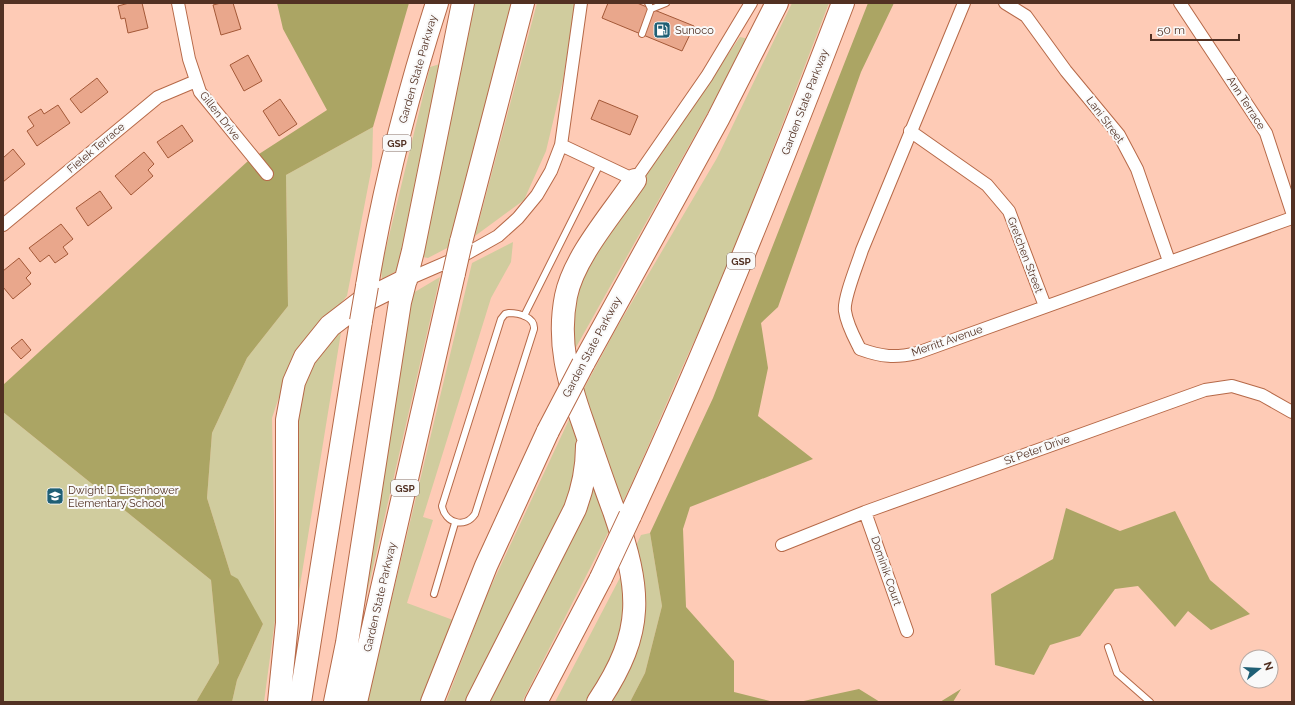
<svg xmlns="http://www.w3.org/2000/svg" width="1295" height="705" font-family="Raleway,sans-serif">
  <rect width="100%" height="100%" fill="#fecbb6"/>
  <path fill="#d0cc9e" d="M467,3h45l-63,244 -21,11 -10,-2z
    M537,3h38l-12,77 -17,71 -22,49 -49,36z
    M792,3h37l-114,296c-36,68 -62,142 -96,211l-40,-112 37,-69 101,-171z
    M740,37l9,2 -179,319 4,-66 17,-35 67,-102z
    M440,64l-40,205 -18,10 -1,-10 49,-202z
    M373,127l-1,39 -25,130 -56,65 -19,57 4,195 -12,89h-32l5,-22 26,-56 -32,-49 -24,-77 5,-65 35,-75 41,-52 -2,-131z
    M513,242l-2,20 -20,36 -68,219 10,3 -26,83 46,17 -32,82h-54l105,-439z
    M440,277l-89,386 53,-361 9,-9z
    M343,320l-52,321v-223l15,-52z
    M573,411l6,20 -6,68 -103,203h-24l39,-103z
    M3,412l208,168 8,83 -23,39h-193z
    M594,488l18,37 -90,177h-37z
    M650,533l12,73 -17,67 -15,29h-24l6,-8 21,-142 8,-17z
    M625,568l1,65 -34,69h-37z"/>
  <path fill="#aba564" d="M277,3h132l-36,124 -87,48 2,131 -41,52 -35,75 -5,65 24,77 7,4 25,45 -26,56 -5,22h-36l23,-39 -8,-83 -208,-168v-27l245,-224 79,-51 -44,-81z
    M868,3h26l-33,69 -83,235 -17,16 7,45 -10,48 55,43 -123,48 -7,22 3,78 48,54v31l40,10h-144l15,-29 17,-67 -12,-73 63,-135z
    M1066,508l54,23 55,-20 35,69 40,34 -39,16 -23,-19 -13,16 -37,-41 -23,3 -35,47 -30,9 -16,30 -39,-10 -4,-71 62,-35z
    M859,689l21,13h-81z
    M961,689l-8,13h-13z"/>
  <path fill="#e9a78c" stroke="#a35837" d="M129,3h13l6,25 -20,5 -3,-15 -4,1 -3,-13z
    M221,3h12l8,26 -20,6 -8,-30z
    M608,3h29l57,23 -12,25 -80,-33z
    M248,55l14,26 -18,10 -14,-26z
    M97,78l11,14 -27,21 -11,-14z
    M280,99l17,25 -18,12 -16,-25z
    M599,100l39,16 -8,19 -39,-16z
    M58,105l12,18 -33,23 -10,-15 7,-5 -6,-9 13,-8 3,5z
    M182,125l11,16 -25,17 -11,-16z
    M13,149l12,15 -22,18v-24z
    M144,152l10,12 -6,6 5,6 -22,19 -16,-19z
    M100,191l12,17 -24,18 -12,-18z
    M61,224l12,15 -10,8 5,7 -13,9 -6,-8 -9,7 -11,-14z
    M19,258l12,15 -5,5 5,6 -18,15 -10,-12v-16z
    M22,339l9,11 -10,9 -10,-11z"/>
  <g fill="none" stroke-linecap="round" stroke-linejoin="round">
    <g stroke="#b66948" stroke-width="8">
      <path id="lane" d="M651,9l15,-6
        M642,34l9,-25 -3,-6
        M509,313c10,0 26,4 25,16l-59,185c-10,15 -30,9 -33,-8l59,-187 4,-5z
        M524,316l76,-152
        M434,594l21,-71
        M1108,647l9,26 33,29"/>
    </g>
    <g stroke="#b66948" stroke-width="14">
      <path id="street" d="M178,3l11,56 11,33 67,82
        M964,3l-102,247c-4,13 -19,49 -17,61 2,14 9,26 15,38 22,8 35,9 57,4l375,-135
        M1005,3l21,13 40,55 53,64 18,34 32,92
        M1180,3l86,130 26,79
        M910,131l77,54 22,26 36,95
        M561,145l74,35 72,-104 44,-73
        M3,225l155,-128 38,-16
        M406,280l60,-26 32,-18 20,-18 19,-23 14,-24 10,-26 20,-142
        M865,512l42,119
        M782,545l83,-33 340,-122 27,-4 30,9 30,17"/>
    </g>
    <g stroke="#b66948" stroke-width="24">
      <path id="highway" d="M461,242l62,-239
        M367,286c16,-96 40,-190 70,-283
        M583,364l135,-245 59,-116
        M630,516c78,-168 147,-340 213,-513
        M279,702l8,-79v-203l7,-38 11,-25 25,-31 30,-23 46,-23
        M300,702l61,-381
        M335,702l12,-59 53,-341 13,-51 50,-248
        M356,702l98,-429
        M432,702l54,-136 62,-135
        M477,702l98,-193c8,-21 12,-41 12,-63
        M536,702l65,-124
        M598,702c48,-72 43,-112 16,-191 -11,-29 -21,-59 -31,-88 -15,-42 -26,-82 -17,-127 8,-39 46,-82 69,-116"/>
    </g>
    <use href="#lane" stroke="#fff" stroke-width="6"/>
    <use href="#street" stroke="#fff" stroke-width="12"/>
    <use href="#highway" stroke="#fff" stroke-width="22"/>
    <g stroke="#b66948" stroke-width="24" stroke-linecap="butt">
      <path id="highway-bridge" d="M454,273l7,-31
        M361,321l6,-35
        M548,431l35,-67
        M601,578l29,-62"/>
    </g>
    <use href="#highway-bridge" stroke="#fff" stroke-width="22"/>
  </g>
  <defs>
    <g id="fuel-square" transform="scale(0.9)"><rect x="-9" y="-9" width="18" height="18" rx="4" fill="#1f5f75" stroke="#f9f9f9"/><path d="M-5.5-6h7V0h2V4h1.3V-2.5L3-4.5l.8-.8L6-3V5H2.5V1h-1V6h-7ZM-4.2-4.7v3.2H.2V-4.7Z" fill="#fff"/></g>
    <g id="school-square" transform="scale(0.9)"><rect x="-9" y="-9" width="18" height="18" rx="4" fill="#1f5f75" stroke="#f9f9f9"/><path d="M0-5L7-2L0 1L-7-2ZM-4 1L0 2.5L4 1V4Q0 6-4 4Z" fill="#fff"/></g>
  </defs>
  <g fill-rule="evenodd">
    <use href="#fuel-square" x="662" y="30"/>
    <use href="#school-square" x="55" y="496"/>
  </g>
  <g text-anchor="middle" dominant-baseline="central" stroke-width="4" stroke-linejoin="round" paint-order="stroke">
    <g fill="#f9f9f9" stroke="#846d63" stroke-width="1">
      <rect x="383" y="135" width="28" height="16" rx="3"/>
      <rect x="727" y="253" width="28" height="16" rx="3"/>
      <rect x="391" y="480" width="28" height="16" rx="3"/>
    </g>
    <g font-size="10" font-weight="bold" fill="#523123">
      <text x="397" y="143">GSP</text>
      <text x="741" y="261">GSP</text>
      <text x="405" y="488">GSP</text>
    </g>
    <g font-size="11" fill="#523123" stroke="#f9f9f9" text-anchor="start">
      <text x="675" y="30">Sunoco</text>
      <text x="68" y="490">Dwight D. Eisenhower<tspan x="68" dy="13">Elementary School</tspan></text>
    </g>
    <g font-size="11" fill="#523123" stroke="#f9f9f9">
      <text transform="translate(418 69) rotate(-74)">Garden State Parkway</text>
      <text transform="translate(805 102) rotate(-69)">Garden State Parkway</text>
      <text transform="translate(1246 103) rotate(57)">Ann Terrace</text>
      <text transform="translate(220 116) rotate(52)">Gillen Drive</text>
      <text transform="translate(1105 120) rotate(53)">Lani Street</text>
      <text transform="translate(96 148) rotate(-40)">Fielek Terrace</text>
      <text transform="translate(1025 255) rotate(69)">Gretchen Street</text>
      <text transform="translate(947 341) rotate(-19)">Merritt Avenue</text>
      <text transform="translate(592 347) rotate(-62)">Garden State Parkway</text>
      <text transform="translate(1037 450) rotate(-20)">St Peter Drive</text>
      <text transform="translate(886 571) rotate(71)">Dominik Court</text>
      <text transform="translate(380 597) rotate(-77)">Garden State Parkway</text>
    </g>
  </g>
  <rect width="1295" height="705" fill="none" stroke="#523123" stroke-width="8"/>
  <g transform="translate(1259 669) rotate(72)"><circle r="19" fill="#f9f9f9" stroke="#b6a9a3"/>
  <path d="M0-3L7 15L0 10L-7 15Z" fill="#1f5f75"/>
  <text y="-6" font-size="11" font-weight="bold" text-anchor="middle" fill="#523123">N</text>
  </g>
  <path d="M1151 34v6h88v-6" fill="none" stroke="#523123" stroke-width="2"/>
  <text x="1157" y="34" font-size="12" fill="#523123" stroke="#f9f9f9" stroke-width="3" paint-order="stroke">50 m</text>
</svg>
